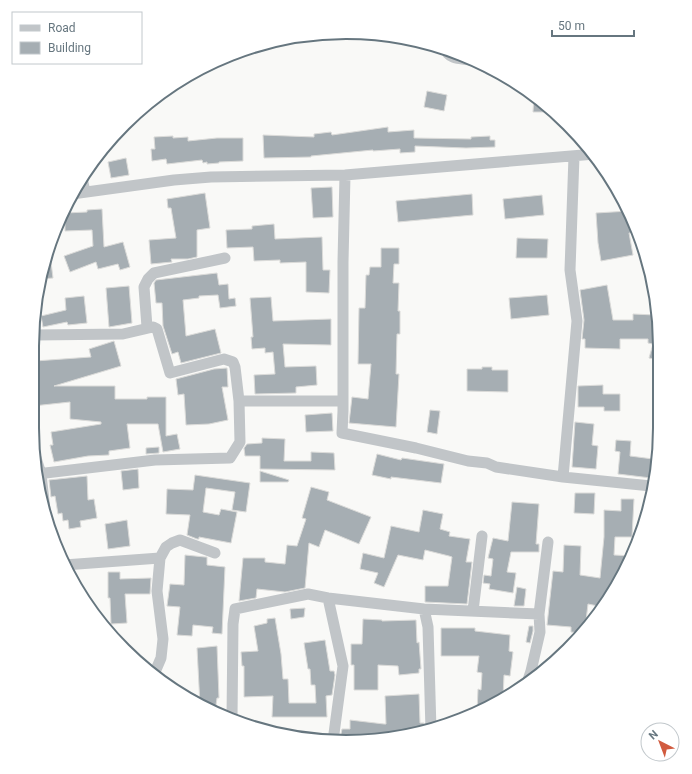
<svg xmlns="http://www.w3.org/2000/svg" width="692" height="774" font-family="Roboto,sans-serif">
  <rect width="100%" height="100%" fill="#f9f9f7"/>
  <path fill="#a6aeb3" stroke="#dbdbd9" d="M427,91l20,4 -3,16 -20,-4z
    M534,96l19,14 2,2h-22z
    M388,127v5l26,-2v8l57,1v-2l19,-1v4h5v7l-29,1 -51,-2v6l-15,1v-4l-27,2v-1l-62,6v1l-47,1 -1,-23 51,2v-3l17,-2 1,3z
    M173,136v2l15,-1v4l29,-3h26v23l-24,1v1l-12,1v-2l-4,1 -1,-3 -35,4 -1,-5 -14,2 -1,-12h4l-1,-12z
    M126,158l3,17 -18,3 -3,-16z
    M332,187l1,30 -20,1 -2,-30z
    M205,193l5,35 -13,2v27l-9,2h-17l1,3 -21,2 -2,-24 27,-2 -5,-30h-3l-1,-9z
    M472,194l1,21 -75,7 -2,-21z
    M542,195l2,20 -39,4 -2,-20z
    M102,209l2,38 19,-5 7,25 -10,3 -2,-6 -20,5 -2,-7 -26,10 -6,-16 29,-10 -1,-16 -27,1v-18l22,-1v-2z
    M629,211l8,22h-8l4,22 -32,6 -3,-18 -2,-30z
    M274,224l1,15 47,-2 1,33h7l-1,23 -23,-1v-30l-26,1v-3l-26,1 -1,-14 -26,1 -1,-18 26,-1v-3z
    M517,238l31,1 -1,19h-31z
    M381,248h18v16h-5l-1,19h6l-1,28h2v23h-3l-1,40h3l-3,53 -47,-4 3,-26 16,2 3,-35h-13l1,-56h6l1,-33h3l1,-8h11z
    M50,254l3,24 -13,1 4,-9z
    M217,273l2,12 9,-1 1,15 6,-1 1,8 -16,2 -2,-13 -19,1v2l-16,2 3,36 29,-7 6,24 -40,10 -3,-11 -6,2 -9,-28 -1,-23h-6l-2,-20 2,-3z
    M607,285l6,35h20v-6l22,1v4h3l1,7v34l-10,-2 4,-14 -5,-1v-4h-28v10l-35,-1v-9h-3l2,-19 -4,-30z
    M129,286l3,37 -23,4 -3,-39z
    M547,295l2,20 -38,4 -2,-21z
    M84,296l3,27 -19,2 -1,-3 -24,5 -2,-11 25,-6 -1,-12z
    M271,297l2,24 58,-2v26l-48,-1 2,23 31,-1 1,19 -21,2v6l-41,1 -1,-19 21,-1 -2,-22 -8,1v-5l-13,1 -1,-12h2l-3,-39z
    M114,341l7,25 -67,20h61v13h32v-2h19v39l11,-2 3,15 -17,3 -5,-28h-31l3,24 -21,3v4l-21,1 -34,6 -4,-17h3l-2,-13 50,-8v-2l-31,-3v-17l-37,4 2,-45 56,-4 -2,-8z
    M482,367h10v3h16v22l-41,-1v-22h15z
    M227,368l1,19h-6l6,33 -19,4 -23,1 -2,-31 -6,1 -2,-16 38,-10z
    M603,385v9h17v17h-16v-4h-26v-21z
    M430,410l10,1 -3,23 -10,-2z
    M332,413l1,18 -27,1 -1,-17z
    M575,422l19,2 -2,21 6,1 -2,23 -24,-2z
    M262,438l23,1 -1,22h27v-9l23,1 1,17 -75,-1v-13h-15l-1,-8 3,-4 15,-1z
    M616,440l15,1 -1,15 23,3 -2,19 -33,-4 2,-22 -5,-1z
    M159,447v6l-13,1v-6z
    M377,454l24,6 1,-2 42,6 -3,19 -50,-6v2l-19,-4z
    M138,469l1,19 -16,2 -2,-19z
    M260,471l29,9 -1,2h-28z
    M195,475l55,8 -4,29 -14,-2 3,-18 -29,-4 -3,24 16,3 2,-6 16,3 -6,31 -32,-6v2h-2l-10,-4 3,-20 -24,-1 1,-25 26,1z
    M87,476l1,24 6,-1 3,19 -17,3 1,6 -12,2 -1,-9 -5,1 -1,-8 -4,1 -3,-18 -4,1 -2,-17z
    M311,487l18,5 -2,8 44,17 -12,27 -34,-14 -6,17 -10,-4 -4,45 -20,4 -28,-3 -1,9 -17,3 4,-43h22v4l20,2 2,-19 10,1 9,-27 -4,-1z
    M575,493h20l-1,21 -20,-1z
    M621,499h13l-2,38h-17l-1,18 18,1 -4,11 -25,40 -15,-3 -3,25 -4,4 -10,-1v-5l-24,-2 6,-54 10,1 1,-27 17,1 -1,29 20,3 4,-41v-27l17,1z
    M512,502l27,2 -3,40h3v8h-28l-4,20 9,1 -3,20 -24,-4 1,-5 -7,-1 1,-8 7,1 2,-17 -5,-1 5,-20 15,3z
    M423,510l20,4 -3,15 10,3 -1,4 21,3 -4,23h6l-5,42 -42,-2v-16h23l4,-29 -3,-1 -24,-6 -2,10 -25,-5 -14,32 -10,-4 4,-10 -18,-4 3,-16 21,5 7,-32 28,6z
    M127,520l3,26 -22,3 -3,-25z
    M185,555l20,2h2v8l18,2 -3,67 -10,-1 1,-6 -20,-2 -1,11 -15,-1 3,-28 -13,-1 3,-22 14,1z
    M108,572h12v7l31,-1 -1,16h-25l2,29 -16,1 -1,-26h-2z
    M517,587l9,2 -2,17h-10z
    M305,608l-1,9 -13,2 -1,-10z
    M275,618l6,36 2,25h5l1,24h27l-1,-18h-4l-1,-16h-2l-4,-26 21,-3 5,31h4l1,4 -3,20 -6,1 1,21h-55l1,-21 -29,1v-31h-2l-1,-14 17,-1 -4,-25 13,-3v-4z
    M363,619l19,1v1l34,-1 1,23 2,-1 2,27h-2v4l-20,2 -1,-9 -20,-1v25h-24v-25h-3v-21h11z
    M529,626h4v5l-3,12 -4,-1z
    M441,628h34v3l35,4 -1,16 4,1 -3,24 -6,-1 -1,23 -18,12 -8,3 1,-24 3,1 1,-17 -5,-1 2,-16h-38z
    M217,646l2,52h-2l-2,14 -15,-7 -3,-57z
    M419,694l1,29h4l-1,9 -67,9 -16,-2 2,-10h8v-9l34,4h2l-1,-28z"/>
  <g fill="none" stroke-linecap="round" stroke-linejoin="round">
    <path stroke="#c1c5c8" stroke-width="11" d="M445,48c3,13 20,10 30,13
      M477,62l13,8 10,3
      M345,175l-2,87v149l-1,22 74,15 52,13 19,2 9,4 67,10 88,9h2
      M82,178l3,14
      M72,194l102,-14 37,-3 134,-2 250,-21
      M147,327l-3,-40 4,-8 6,-6 71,-15
      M36,335l87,-1 30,-7 4,2 13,44 54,-14 9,3 2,5 4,34 1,41 -10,16 -75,2 -118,14
      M239,401h104
      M35,455l6,19 4,36
      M563,477l14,-156 -7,-51 4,-114
      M64,565l96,-7
      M328,598l15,68 -10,75
      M424,609l4,18 3,103
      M473,611l9,-75
      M539,614l9,-72
      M152,674l3,-2 6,-14 2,-19 -6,-48 3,-33 6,-11 6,-4 8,-3 35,13
      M527,683l4,-12
      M232,718l1,-94 2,-15 73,-15 20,4 96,11 115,5 1,18 -9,39 9,3"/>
  </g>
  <path d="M0 0H692V774H0ZM346 39H346A307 307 0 0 1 653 346V428A307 307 0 0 1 346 735H346A307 307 0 0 1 39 428V346A307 307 0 0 1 346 39Z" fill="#fff" fill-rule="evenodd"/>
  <path fill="none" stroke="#66767f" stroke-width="2" d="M346 39H346A307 307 0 0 1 653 346V428A307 307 0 0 1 346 735H346A307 307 0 0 1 39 428V346A307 307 0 0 1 346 39Z"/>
  <rect x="12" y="12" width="130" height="52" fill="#ffffff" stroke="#c2c8cc"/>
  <rect x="20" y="25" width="20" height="6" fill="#c1c5c8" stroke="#c2c8cc"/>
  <text x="48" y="32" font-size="12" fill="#66767f">Road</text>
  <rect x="20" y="42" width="20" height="12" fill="#a6aeb3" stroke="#c2c8cc"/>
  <text x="48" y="52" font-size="12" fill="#66767f">Building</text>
  <g transform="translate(660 742) rotate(318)"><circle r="19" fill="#ffffff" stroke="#c2c8cc"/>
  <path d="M0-3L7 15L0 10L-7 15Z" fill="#d15b3f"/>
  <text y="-6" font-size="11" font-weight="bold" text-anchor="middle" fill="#66767f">N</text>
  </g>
  <path d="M552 30v6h82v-6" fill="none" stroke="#66767f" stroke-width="2"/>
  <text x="558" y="30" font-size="12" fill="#66767f" stroke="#ffffff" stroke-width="3" paint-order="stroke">50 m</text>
</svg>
